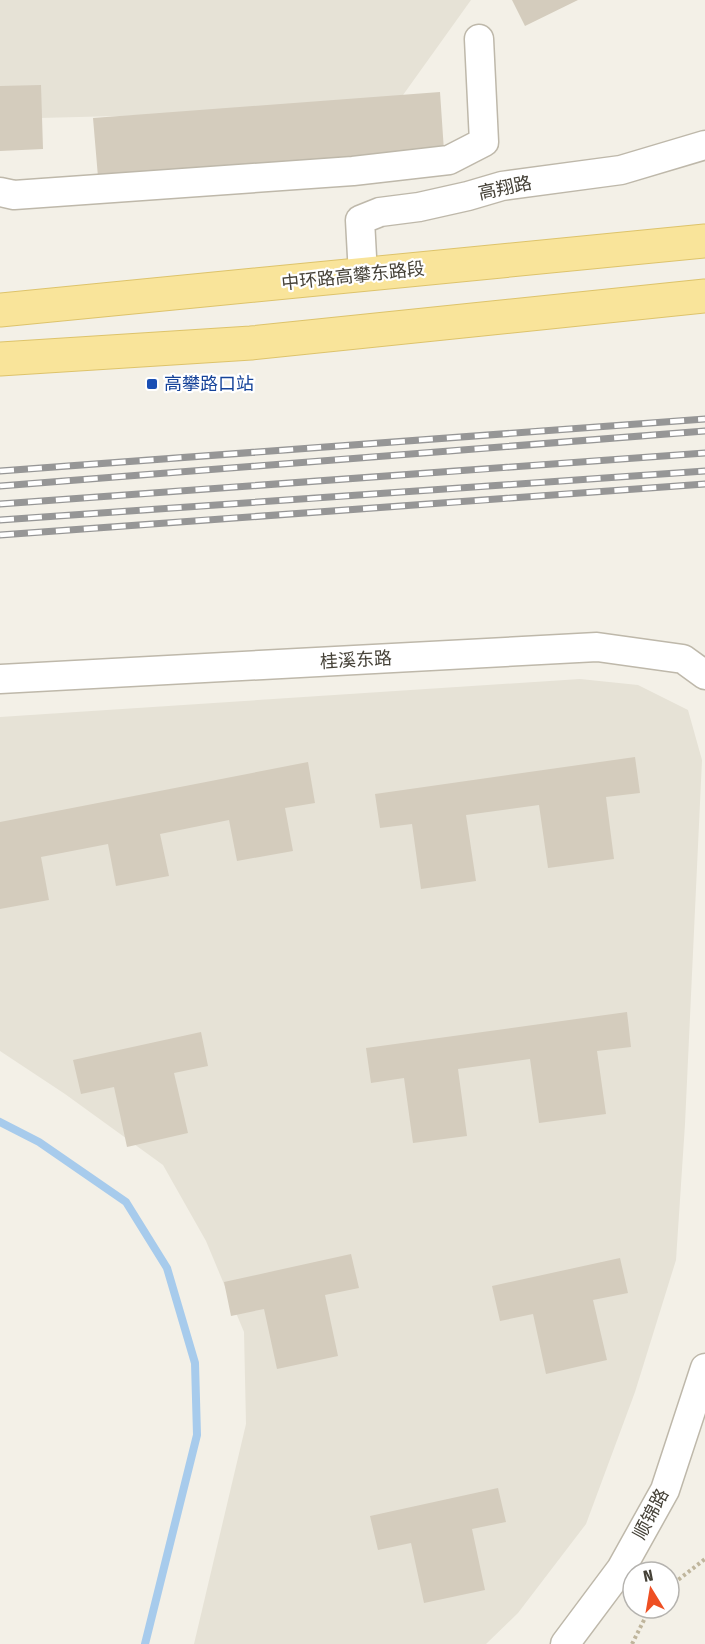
<svg xmlns="http://www.w3.org/2000/svg" width="705" height="1644" font-family="'Fira Sans Condensed','Noto Sans SC',sans-serif">
  <rect width="100%" height="100%" fill="#f3f0e7"/>
  <path fill="#e6e2d6" d="M0,0h471l-78,109 -393,10z
    M580,679l58,6 50,25 14,50 -17,364 -9,136 -41,132 -49,132 -68,89 -32,31h-292l52,-220 -2,-92 -38,-91 -43,-76 -98,-71 -65,-43v-334z"/>
  <g fill="none" stroke-linecap="round" stroke-linejoin="round">
    <path stroke="#a7cbec" stroke-width="8" d="M0,1122l39,20 87,60 41,66 28,95 2,72 -52,209"/>
  </g>
  <path fill="#d4ccbd" d="M512,0h66l-53,26z
    M41,85l2,64 -43,2v-65z
    M440,92l4,59 -346,26 -5,-59z
    M635,757l5,36 -34,4 8,62 -66,9 -9,-63 -73,10 10,66 -55,8 -9,-65 -32,4 -5,-34z
    M308,762l7,41 -30,5 8,43 -56,10 -8,-41 -69,14 9,42 -53,10 -8,-42 -67,13 8,43 -49,9v-87z
    M627,1012l4,35 -34,4 9,63 -67,9 -9,-64 -72,10 9,67 -54,7 -9,-65 -33,5 -5,-35z
    M201,1032l7,34 -34,7 14,60 -61,14 -13,-60 -33,7 -8,-34z
    M351,1254l8,34 -34,7 13,61 -61,13 -13,-60 -33,7 -7,-34z
    M620,1258l8,35 -35,7 14,60 -61,14 -13,-60 -33,7 -8,-35z
    M498,1488l8,34 -34,7 13,61 -61,13 -13,-60 -33,7 -8,-34z"/>
  <g fill="none" stroke-linecap="round" stroke-linejoin="round">
    <g stroke="#beb8aa" stroke-width="31">
      <path id="street" d="M0,192l14,3 339,-24 96,-11 35,-18 -5,-103
        M363,275l-3,-55 20,-8 39,-5 49,-11 34,-10 119,-16 84,-25
        M0,679l597,-32 86,12 22,16
        M565,1644l56,-75 44,-79 40,-122"/>
    </g>
    <g stroke="#ddc36b" stroke-width="35">
      <path id="primary" d="M0,310l705,-69
        M0,359l251,-16 454,-47"/>
    </g>
    <path stroke="#bfb59c" stroke-width="4" stroke-dasharray="3 3" stroke-linecap="butt" d="M669,1587l36,-28
      M632,1644l18,-36"/>
    <use href="#street" stroke="#fff" stroke-width="28"/>
    <use href="#primary" stroke="#f9e49a" stroke-width="33"/>
    <g stroke="#969696" stroke-width="7">
      <path id="rail" d="M0,471l705,-52
        M0,486l705,-55
        M0,504l705,-51
        M0,520l705,-49
        M0,535l705,-51"/>
    </g>
    <use href="#rail" stroke="#fff" stroke-width="4.5" stroke-dasharray="14" stroke-linecap="butt"/>
  </g>
  <rect fill="#1a4fb4" stroke="#fff" stroke-width="2" x="146" y="378" width="12" height="12" rx="3"/>
  <g text-anchor="middle" dominant-baseline="central" stroke-width="4.5" stroke-linejoin="round" paint-order="stroke">
    <g font-size="18" fill="#454137" stroke="#fff">
      <text transform="translate(505 188) rotate(-12)">高翔路</text>
      <text transform="translate(353 276) rotate(-6)">中环路高攀东路段</text>
      <text transform="translate(356 660) rotate(-3)">桂溪东路</text>
      <text transform="translate(651 1514) rotate(-62)">顺锦路</text>
    </g>
    <g font-size="18" fill="#164399" stroke="#fff" text-anchor="start">
      <text x="164" y="384">高攀路口站</text>
    </g>
  </g>
  <g transform="translate(651 1590) rotate(349)"><circle r="28" fill="#ffffff" stroke="#b5b3af" stroke-width="1.5"/>
  <path d="M0-4.5L10 22L0 15L-10 22Z" fill="#ee4f23"/>
  <text y="-9" font-size="16" font-weight="bold" text-anchor="middle" fill="#454137">N</text>
  </g>
</svg>
